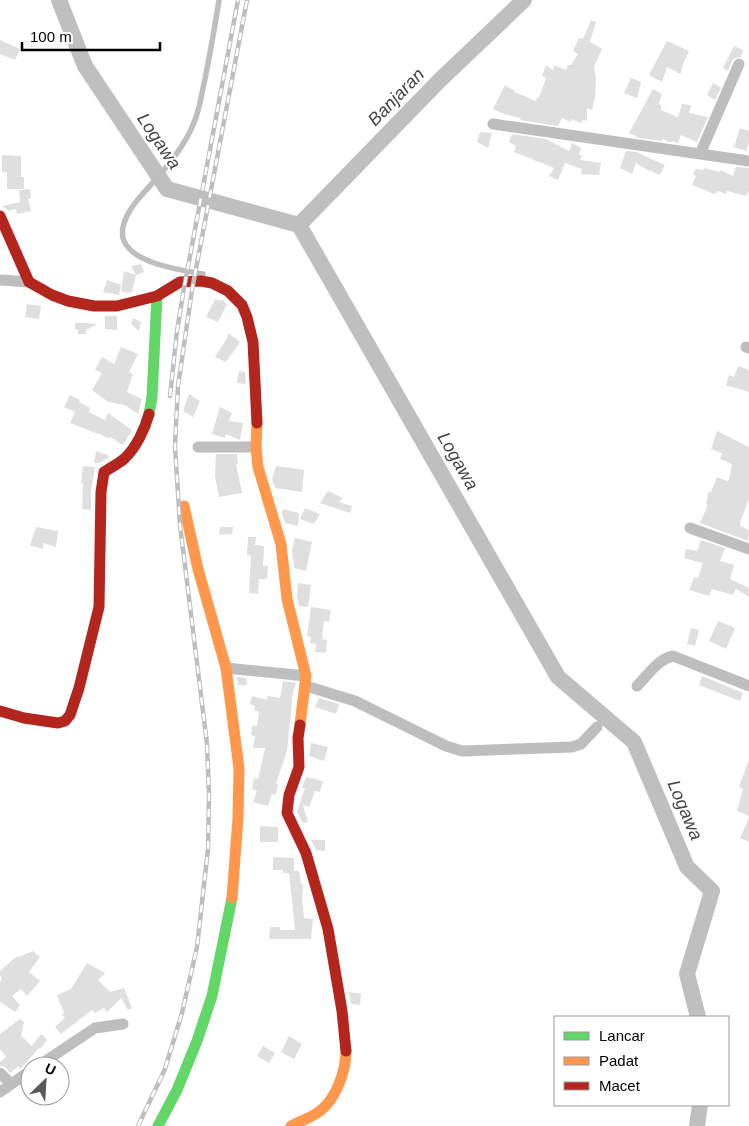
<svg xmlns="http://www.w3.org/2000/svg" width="749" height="1126" font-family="Helvetica,sans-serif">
  <rect width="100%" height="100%" fill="#fff"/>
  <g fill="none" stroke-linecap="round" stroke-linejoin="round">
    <path stroke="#bfbfbf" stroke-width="16" d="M59,0l26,66 82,123 132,36 259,452 76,65 53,125 25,24 -25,83 11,43
      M299,225l141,-145 84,-80
      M697,1126l3,-21"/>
  </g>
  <path fill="#dfdfdf" d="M591,20l5,2 -6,20 12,7 -8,18 2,12 -1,19 -3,12 -5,-2v13l-4,-1 -2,3 -9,-4 -1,3 -9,-4 -4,8 -38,-6 1,-2 -17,-4 -11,-5 12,-24 10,6 -1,1 22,9 1,-4 2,1 7,-20 -4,-2 4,-11 7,5 1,-5 12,5 2,-5h3l7,-11 -5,-3 6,-13 4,1z
    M0,40l20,9 -5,11 -15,-6z
    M667,41l22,10 -6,13 -2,10 -14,-7 -5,15 -13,-7z
    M734,46l9,4 -2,7 -6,1 -3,3 -4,10 -5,-3z
    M631,78l10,4 -4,16 -13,-5z
    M713,83l8,5 -6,12 -8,-5z
    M653,89l9,5 -3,10 2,1v5l17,7 4,-13 9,1 -2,8 19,4 -11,25 -16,-7 -3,8 -6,-2v1h-3l-6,-3 -1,2 -23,-3 -10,-5z
    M740,128l9,3v11l-3,9 -12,-4z
    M480,132l12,1 -4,15 -11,-6z
    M512,134l34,5 23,12 3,-8 9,5 -2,6 3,2 -2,4 21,3 -2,12 -18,-1 1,-5 -17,-6 -7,17 -9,-4 5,-8 -40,-16 2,-6 -7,-4z
    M626,151l10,1 29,13 -5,10 -11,-5v1l-13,-8 -4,11 -12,-6z
    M2,155l19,1v21h3v12h-17v-17h-5z
    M736,167l13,1v23l-3,5 -19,-5 -1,3 -8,-3 -4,3 -22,-9 4,-9 -3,-2 3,-5 7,1 1,-2 16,4 1,-2 12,6z
    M30,189l1,9 -3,1 3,12 -14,3 -1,-5 -7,2 -7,-5 18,-4 -1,-12z
    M141,264l3,8 -8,3 -5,-9z
    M124,271l12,4 -4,17 -6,1 -5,-2z
    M107,280l14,5 -2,10 -16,-3z
    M215,299l6,2 1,-2 5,5 -9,18 -12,-5z
    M27,304l14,2 -2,13 -14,-2z
    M105,316h12v14l-12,-1z
    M133,318l8,4 -2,9 -8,-7z
    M75,323h11l11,1 -11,6v4h-8v-4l-3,-1z
    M228,333l12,9 -14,20 -11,-5 12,-19z
    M121,347l17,7 -9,18 4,2 -6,18 15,7 -4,15 -13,-9 -17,-3 -16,-12 10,-17 -7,-3 7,-13 12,7z
    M738,366l11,4v22l-23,-7 3,-10 5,2z
    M239,371l6,1 1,12 -9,-1z
    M189,394l11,7 -7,16 -10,-6z
    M70,395l10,5 -1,2 11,6 -1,4 16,8 3,-7 24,17 -9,15 -13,-8 -1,2 -11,-6v1l-28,-11 5,-11 -11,-5z
    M220,407l12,6 -3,8 14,2 -3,17 -14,-6 -1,4 -13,-4z
    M717,431l32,16v52l-9,24h1l-1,3 9,4 -1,11 -48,-18 7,-16 -1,-6h1l1,-9h3l6,-15 10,4 2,-1 3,-16 -12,-5 2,-6 -11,-4z
    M96,451l12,4v3l-9,5h-5z
    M216,454h21l1,10h-2l6,29 -23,4 -4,-21z
    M83,466l12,1 -4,24v19l-9,-1 1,-26h-2z
    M276,466l28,4 -2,22 -27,-4 -3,-9z
    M328,491l15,7 -4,4 13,4 -2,7 -30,-10z
    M305,508l15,6 -6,10 -14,-5z
    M283,509l16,4 -1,13 -13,-3 -3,-9z
    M36,527l22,4 -2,16 -13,-4v6l-13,-4z
    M220,527h13l-1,7 -13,1z
    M248,537h8l-1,8 9,1 -1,20h5l-1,13h-8l-1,15 -9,-1 2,-37 -4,-1z
    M295,538l17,4 -6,29 -12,-3 -2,-18z
    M701,540l24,8 -5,13 14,4 -4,14 19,9v9l-13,-8 -3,6 -21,-6 -3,7 -20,-6 5,-13 4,1 5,-15 -19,-5 2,-9 11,2z
    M298,583l13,2 -3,22 -9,-1 -2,-9z
    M311,607l20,3 -2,12 -5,-1 -2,18 5,1 -1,13 -11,-1 1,-8 -6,-1 1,-6 -4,-1z
    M718,621l17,7 -9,21 -17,-8z
    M691,628l8,2 -4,16 -8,-2z
    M702,676l41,17 -3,8 -41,-16z
    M237,677l9,1 1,7h-9z
    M283,681l13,2 -3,9 -6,59 -11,32 2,1 -2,11 -4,-1 -4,12 -15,-4 4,-11 -5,-2 2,-11 4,1 7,-31h-12l2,-12 -4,-1 1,-9h5l2,-14 -5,-2 1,-4 -5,-2 2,-8 15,4v-4l13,2z
    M319,698l20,6 -3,10 -21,-7z
    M311,743l17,4 -4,14 -15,-5z
    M748,762h1v54l-12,-5 6,-22 -4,-2z
    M306,777l17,4 -3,11 -5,-1 -6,16 -6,-2 5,17 -5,1 -6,-11 8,-24h-3z
    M749,818v24l-9,-4z
    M260,826l18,1v15h-18z
    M311,840h14v11l-9,-1z
    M273,857l21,1v13h5l2,13h2l-1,21h1l1,13 9,1 -2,20h-42l1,-12h10v3h15l-6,-57h-6v-3h-10z
    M33,951l7,6 -11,15 11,9 -13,15 -6,-7 -9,7 8,9 -5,7 -15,-10v-20l2,-4 -2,-2v-5l17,-15 2,1z
    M87,963l18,10 -7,7 12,12 14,-4 8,20 -4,2 -7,-12 -14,14 -3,-4 -9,5 -3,-3 -31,24 -6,-7 10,-9 -3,-3 2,-2 -7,-18 14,-6z
    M349,992l12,2 -1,11 -9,-1z
    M20,1019l4,3 -3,14 11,10 8,-11h3l4,5 -7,9 -1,-1 -16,18 -3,3 -1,-3 -9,7 -5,-6 -5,-1v-4l6,-5 -6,-8v-15z
    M289,1036l13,8 -8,15 -13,-7z
    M263,1046l12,7 -6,10 -12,-7z"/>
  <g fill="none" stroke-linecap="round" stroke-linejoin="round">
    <path stroke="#bebebe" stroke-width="5.5" d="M203,274c-22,-4 -69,-10 -79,-33 -6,-15 7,-34 16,-44 21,-24 44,-47 55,-77 5,-13 7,-28 10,-41 5,-26 10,-53 14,-79"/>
    <path stroke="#bebebe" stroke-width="11" d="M493,124l256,37
      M700,154l39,-90
      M0,280l29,2
      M746,347l3,1
      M198,447h58
      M690,528l59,21
      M226,668l80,8
      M306,686l49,15 91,45 16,5 110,-4 9,-3 16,-17
      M637,686c10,-10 21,-27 36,-30l76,30
      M38,1066l57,-38 28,-4
      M0,1073l11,11
      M0,1092l30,-21"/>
    <path stroke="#63d668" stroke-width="11" d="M149,414l3,-17 5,-101
      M158,1126l19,-36 20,-49 15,-45 20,-98"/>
    <path stroke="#ff974d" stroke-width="11" d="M257,423l-1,24 2,20 23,77 6,55 19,77 -6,49
      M184,506l14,63 28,99 13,100 -1,50 -6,80
      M291,1126c9,-5 20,-8 29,-15 16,-12 26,-40 26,-60"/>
    <path stroke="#b3261e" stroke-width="11" d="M0,216l29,66 23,13 16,6 26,5h23l40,-10 23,-14 21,-1 11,2 16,8 14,14 5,12 6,25 4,81
      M0,711l24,7 34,5 7,-2 5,-6 9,-27 20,-81 2,-115 3,-20c6,-4 14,-8 20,-13 12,-11 21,-30 25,-45
      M300,725l-2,13 1,29 -10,28 -2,18 19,40 22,76 14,82 4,40"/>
    <g stroke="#bebebe" stroke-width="4.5">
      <path id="rail" d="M170,396l7,-65 7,-43 54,-288
        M138,1126l27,-57 17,-56 15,-66 11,-98 1,-53 -2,-52 -27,-219 -5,-79 3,-60 14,-96 55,-290"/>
    </g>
    <use href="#rail" stroke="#fff" stroke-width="2.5" stroke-dasharray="8" stroke-linecap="butt"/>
  </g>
  <g text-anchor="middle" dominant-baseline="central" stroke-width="4" stroke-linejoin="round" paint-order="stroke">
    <g font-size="18" font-style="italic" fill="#444" stroke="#fff">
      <text transform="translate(396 97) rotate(-46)">Banjaran</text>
      <text transform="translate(159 141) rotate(56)">Logawa</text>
      <text transform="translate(458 461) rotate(60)">Logawa</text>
      <text transform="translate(685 810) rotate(67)">Logawa</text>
    </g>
  </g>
  <rect x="554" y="1016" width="175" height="90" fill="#ffffff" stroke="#999999"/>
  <rect x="564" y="1032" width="25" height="8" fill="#63d668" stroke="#999999"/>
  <text x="599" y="1041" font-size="15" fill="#000000">Lancar</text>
  <rect x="564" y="1057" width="25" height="8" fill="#ff974d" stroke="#999999"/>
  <text x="599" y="1066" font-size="15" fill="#000000">Padat</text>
  <rect x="564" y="1082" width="25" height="8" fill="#b3261e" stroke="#999999"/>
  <text x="599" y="1091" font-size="15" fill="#000000">Macet</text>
  <g transform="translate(45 1081) rotate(25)"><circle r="24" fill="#ffffff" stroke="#999999"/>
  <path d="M0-4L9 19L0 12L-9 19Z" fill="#595959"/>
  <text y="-8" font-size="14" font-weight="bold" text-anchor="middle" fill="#000000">U</text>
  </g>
  <path d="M22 42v8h138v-8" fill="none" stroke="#000000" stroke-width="2.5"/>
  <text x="30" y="42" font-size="15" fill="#000000" stroke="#ffffff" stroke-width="4" paint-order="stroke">100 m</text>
</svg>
